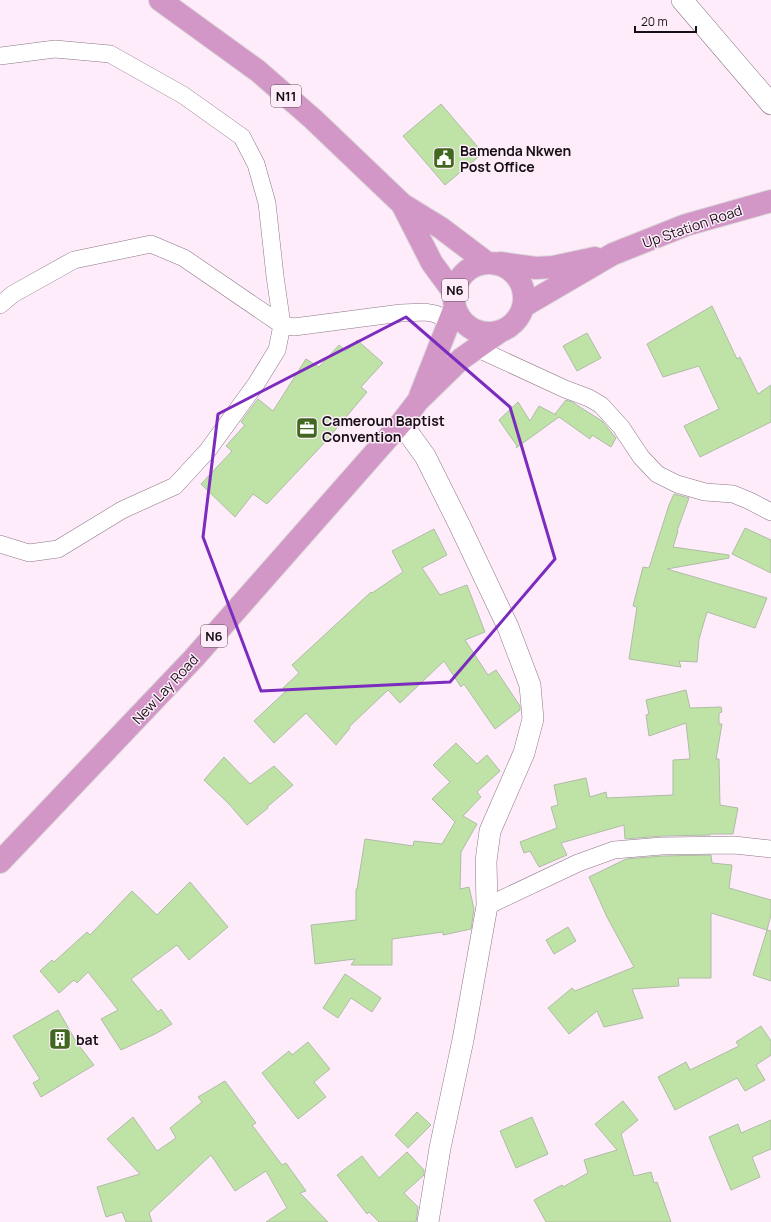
<svg xmlns="http://www.w3.org/2000/svg" width="771" height="1222" font-family="Manrope,sans-serif">
  <rect width="100%" height="100%" fill="#ffecfa"/>
  <path fill="#bfe3a7" stroke="#afbca6" d="M441,104l42,49 -38,32 -42,-49z
    M712,306l25,53 3,-2 18,37 13,-9v37l-71,35 -16,-31 35,-17 -20,-43 -36,11 -16,-33z
    M587,333l14,25 -24,13 -14,-25z
    M357,340l26,23 -22,24 6,5 -41,49 -59,63 -14,-10 -18,23 -34,-33 31,-33 -6,-5 19,-21 -4,-3 17,-23 15,12 33,-52 13,8 20,-22 7,6z
    M566,400l6,2 30,19 14,17 -5,9 -19,-12 -2,4 -31,-22 -43,31 1,-2 -18,-26 19,-18 12,19 9,-15 17,9 -1,-1z
    M674,494l15,4 -12,33h1l-5,16 56,8v3l-62,11 100,29 -12,30 -48,-16 -8,27 -2,23 -18,-1 2,6 -52,-8 8,-52 -4,-1 10,-39 6,1 20,-63z
    M745,528l26,12v33l-39,-19z
    M434,529l13,26 -25,13 18,27 27,-10 18,47 -20,8 23,35 8,-5 24,36v4l-25,19 -31,-45 -3,3 -17,-26 -44,42 -12,-13 -39,37 1,1 -14,17 -30,-32 -32,30 -20,-22 32,-30 -3,-3 16,-15 -7,-8 79,-73 1,1 31,-21 -11,-21z
    M686,690l4,18 31,-1 1,5 -3,1v11h3l-6,35h3l1,46 18,3 -5,26h-23v1l-48,1 -37,3 -1,-14 -63,18 6,12 -28,12 -9,-16 -6,2 -4,-11 37,-14 -6,-21 7,-2 -4,-20 32,-7 4,19 16,-5 1,6 66,-3v-35l17,-1 -4,-36 -37,13 -3,-21 3,-1 -3,-14z
    M456,743l21,21 10,-9 13,16 -23,21 4,5 -18,19 14,8 -16,28 -1,37 9,-2 5,22 -3,20 -28,6v-3l-51,7v26h-41l4,-6 -40,5 -4,-39 45,-5v-31h1l8,-50 48,7 1,-5 28,3 13,-22 -23,-23 18,-17 -17,-17z
    M224,757l26,27 24,-18 19,19 -26,22 1,1 -21,17 -18,-21 -25,-24z
    M711,855l1,8 20,2 -3,23 42,12v15l-4,15 -56,-17v65h-33l1,8 -47,3 11,29 -39,9 -7,-16 -28,23 -21,-26 24,-20 3,3 59,-24 -27,-50 -18,-40 37,-18 36,-3z
    M190,882l38,45 -39,33 -12,-15 -46,34 27,33 3,-3 11,15 -15,9 -36,17 -20,-31 17,-9 -30,-38 -11,11 -3,-3 -15,13 -19,-22 12,-11 2,2 33,-30 3,3 42,-44 25,24z
    M568,927l8,14 -22,13 -8,-14z
    M767,930l4,1v50l-18,-6z
    M345,974l36,24 -9,14 -21,-14 -13,20 -15,-10z
    M58,1010l19,33 17,22 -53,32 -8,-14 7,-4 -27,-43z
    M761,1026l10,15v14l-15,10 9,15 -20,11 -8,-13 -62,32 -17,-33 28,-15 4,8 49,-24 -3,-4z
    M308,1042l22,27 -16,13 12,15 -28,22 -36,-46 27,-22 3,4z
    M225,1081l31,42 -4,2 30,40 4,-2 20,28 -6,2 28,29h-62l21,-14 -21,-37 -31,20 -24,-36 -62,58 3,9h-26l-4,-10 -16,5 -9,-30 43,-13 -33,-35 26,-22 24,34 19,-13 -6,-10 32,-26 -4,-5z
    M623,1101l15,19 -17,14 13,42 17,-4 3,11 3,-1 14,40h-125l-12,-22 28,-15 1,2 25,-14 -4,-13 33,-10 -22,-26z
    M417,1112l14,13 -23,23 -13,-13z
    M532,1117l16,37 -32,14 -16,-37z
    M771,1120v29l-19,8 8,20 -29,13 -22,-53 29,-13 3,9z
    M407,1152l17,18v5l-20,18 14,14 -2,15h-37l-10,-10 -2,2 -30,-39 25,-19 17,22z"/>
  <g fill="none" stroke-linecap="round" stroke-linejoin="round">
    <g stroke="#8b7786" stroke-width="18">
      <path id="minor" d="M0,56l55,-7 55,5 73,41 59,42 14,27 11,39 8,73 7,49 12,2 107,-14 24,-1 11,2 12,7
        M0,305l13,-11 61,-34 77,-16 33,14 98,67 -5,25 -21,34 -48,66 -33,36 -53,24 -64,39 -29,4 -29,-9
        M476,348l89,41 24,9 12,7 20,22 20,30 16,17 20,10 28,8 28,2 17,7 21,11
        M487,906l91,-43 36,-13 48,-4 72,-1 37,4"/>
    </g>
    <g stroke="#8b7786" stroke-width="22">
      <path id="tertiary" d="M682,0l89,104
        M401,423l24,33 35,70 48,101 22,58 3,34 -9,34 -34,78 -4,30 1,45 -24,134 -23,108 -12,74"/>
    </g>
    <g stroke="#dad9d9" stroke-width="24">
      <path id="trunk" d="M160,0l98,71 55,48 89,85 39,24 45,34
        M402,204l30,59 22,30
        M454 298a35 35 0 1 1 70 0a35 35 0 1 1-70 0Z
        M500,263l36,5 17,-1 42,-9
        M524,306l89,-52 73,-29 85,-24
        M420,396l35,-89
        M0,862l194,-204 207,-235 17,-22 43,-42 37,-26"/>
    </g>
    <use href="#minor" stroke="#fff" stroke-width="17"/>
    <use href="#tertiary" stroke="#fff" stroke-width="21"/>
    <use href="#trunk" stroke="#d297c6" stroke-width="22"/>
  </g>
  <path fill="none" stroke="#7b2cbf" stroke-width="3" stroke-linejoin="round" d="M406,317l104,90 45,152 -105,123 -189,9 -58,-154 15,-123z"/>
  <defs>
    <g id="civic-square" transform="scale(1.15)"><rect x="-9" y="-9" width="18" height="18" rx="4" fill="#426721" stroke="#ffecfa"/><path d="M-.6-6.5H3V-4.5H.6V-3L4-1V1h2V6H-6V1h2V-1L-.6-3ZM-1.2 2.5V6h2.4V2.5Z" fill="#fff"/></g>
    <g id="office-square" transform="scale(1.15)"><rect x="-9" y="-9" width="18" height="18" rx="4" fill="#426721" stroke="#ffecfa"/><path d="M-6-3h4V-5.5h4V-3h4V5H-6ZM-1-4.5V-3h2v-1.5ZM-6 0V1H6V0Z" fill="#fff"/></g>
    <g id="building-square" transform="scale(1.15)"><rect x="-9" y="-9" width="18" height="18" rx="4" fill="#426721" stroke="#ffecfa"/><path d="M-4-6H4V6H1V3H-1V6H-4ZM-2.5-4.3h1.7v1.8h-1.7ZM.8-4.3h1.7v1.8H.8ZM-2.5-1h1.7V.8h-1.7ZM.8-1h1.7V.8H.8Z" fill="#fff"/></g>
  </defs>
  <g fill-rule="evenodd">
    <use href="#civic-square" x="444" y="158"/>
    <use href="#office-square" x="307" y="428"/>
    <use href="#building-square" x="60" y="1039"/>
  </g>
  <g text-anchor="middle" dominant-baseline="central" stroke-width="3" stroke-linejoin="round" paint-order="stroke">
    <g fill="#ffecfa" stroke="#5c5159" stroke-width="1">
      <rect x="271" y="85" width="30" height="22" rx="3"/>
      <rect x="442" y="279" width="26" height="22" rx="3"/>
      <rect x="201" y="625" width="26" height="22" rx="3"/>
    </g>
    <g font-size="13" font-weight="bold" fill="#160f14">
      <text x="286" y="96">N11</text>
      <text x="455" y="290">N6</text>
      <text x="214" y="636">N6</text>
    </g>
    <g font-size="14" font-weight="bold" fill="#160f14" stroke="#ffecfa" text-anchor="start">
      <text x="460" y="150">Bamenda Nkwen<tspan x="460" dy="16">Post Office</tspan></text>
      <text x="322" y="420">Cameroun Baptist<tspan x="322" dy="16">Convention</tspan></text>
      <text x="76" y="1039">bat</text>
    </g>
    <g font-size="14" fill="#160f14" stroke="#ffecfa">
      <text transform="translate(692 226) rotate(-19)">Up Station Road</text>
      <text transform="translate(165 689) rotate(-47)">New Lay Road</text>
    </g>
  </g>
  <path d="M635 26v6h61v-6" fill="none" stroke="#160f14" stroke-width="2"/>
  <text x="641" y="26" font-size="12" fill="#160f14" stroke="#ffecfa" stroke-width="3" paint-order="stroke">20 m</text>
</svg>
